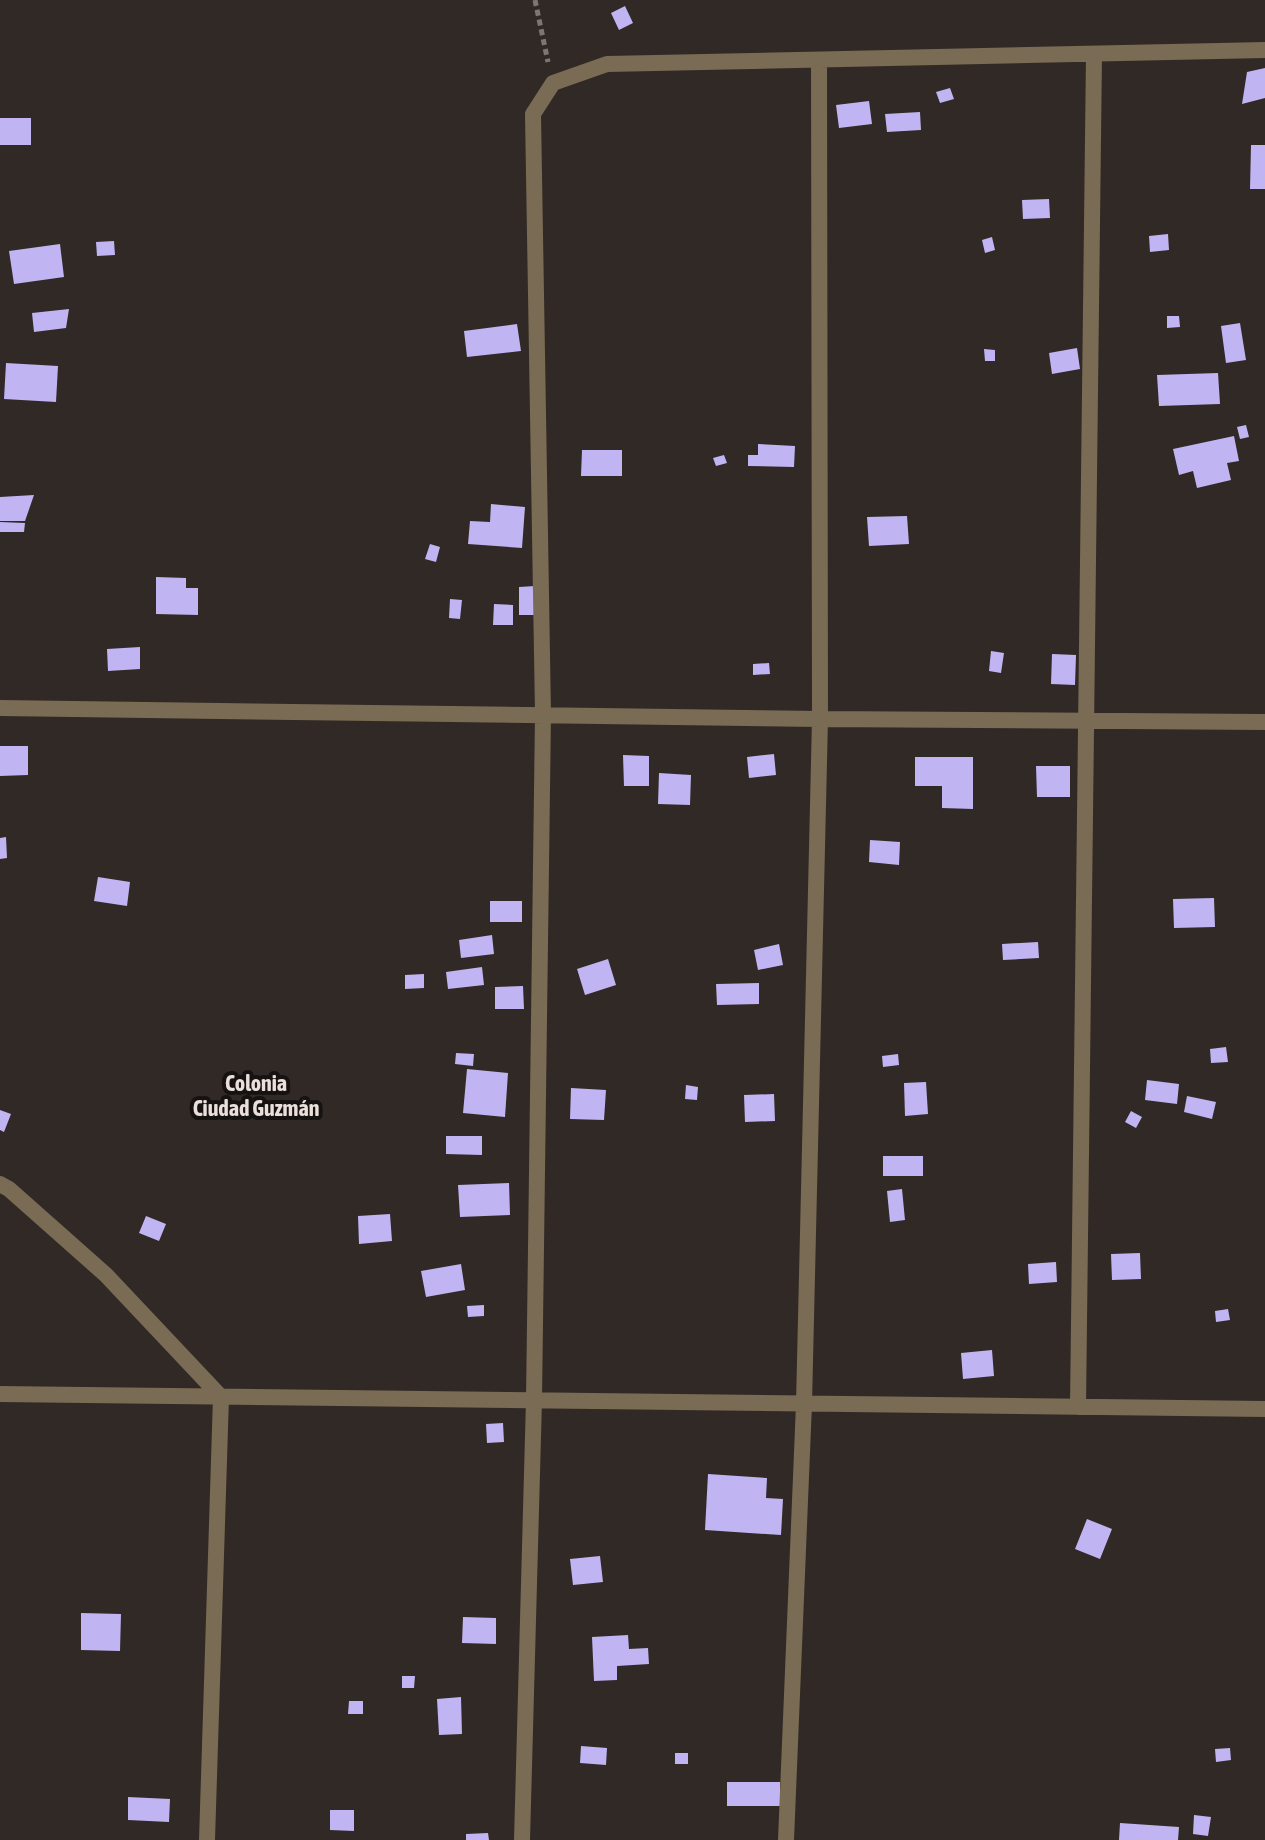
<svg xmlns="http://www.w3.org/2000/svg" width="1265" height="1840" font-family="'Asap Condensed',sans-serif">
  <rect width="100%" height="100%" fill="#312925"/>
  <path fill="#c0b5f2" d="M625,6l8,17 -14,7 -8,-17z
    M1265,68v30l-23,6 5,-32z
    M950,88l4,11 -14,4 -4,-11z
    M869,101l3,23 -33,4 -3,-23z
    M920,112l1,18 -34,2 -2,-18z
    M0,118h31v27h-31z
    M1251,145h14v44h-15z
    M1049,199l1,19 -27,1 -1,-19z
    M1168,234l1,16 -19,2 -1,-16z
    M992,237l3,13 -10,3 -3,-13z
    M114,241l1,14 -18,1 -1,-14z
    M60,244l4,33 -50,7 -5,-33z
    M69,309l-3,19 -32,4 -2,-19z
    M1167,316h12l1,11 -13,1z
    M1240,323l6,37 -20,3 -5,-37z
    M517,324l4,27 -54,6 -3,-26z
    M1077,348l3,21 -28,5 -3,-21z
    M984,349l11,1v11h-10z
    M6,363l52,3 -2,36 -52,-3z
    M1218,373l2,31 -61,2 -2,-31z
    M1246,425l3,12 -9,2 -3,-12z
    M1234,436l5,25 -12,2 4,17 -34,8 -4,-17 -14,4 -6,-26z
    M758,444l37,2 -1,21 -46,-1v-11h10z
    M582,450h40v26h-41z
    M724,455l3,8 -11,3 -3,-8z
    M34,495l-9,26h-25v-24z
    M491,504l34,3 -3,41 -54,-4 2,-23 20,1z
    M907,516l2,28 -40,2 -2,-29z
    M0,522l25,1 -1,9h-24z
    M430,544l10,3 -4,15 -11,-3z
    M156,577l30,1v10h12v27l-42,-1z
    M535,586l1,29h-17v-28z
    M450,599l12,1 -2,19 -11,-1z
    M494,604l19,1v20h-20z
    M140,647v22l-32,2 -1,-22z
    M991,651l13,2 -3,20 -12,-2z
    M1052,654l24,1 -1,30 -24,-1z
    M769,663l1,11 -17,1v-11z
    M0,746h28v29l-28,1z
    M774,754l2,21 -27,3 -2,-21z
    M623,755l26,1v30h-25z
    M915,757h58v52l-31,-1v-22h-27z
    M1036,766h34v31h-33z
    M659,773l32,2 -1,30 -32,-1z
    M6,837l1,21 -7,1v-21z
    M870,840l30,2 -1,23 -30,-3z
    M98,877l32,5 -3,24 -33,-5z
    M1214,898l1,29 -41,1 -1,-29z
    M490,901h32v21h-32z
    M492,935l2,19 -33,4 -2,-18z
    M1038,942l1,16 -36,2 -1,-16z
    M779,944l4,21 -25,5 -4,-20z
    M608,959l8,26 -31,10 -8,-26z
    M482,967l2,18 -36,4 -2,-17z
    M424,974v14l-19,1v-14z
    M759,983v21l-42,1 -1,-21z
    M523,986l1,23h-29v-22z
    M1226,1047l2,15 -17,1 -1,-14z
    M456,1053l18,1 -1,12 -18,-2z
    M898,1054l1,11 -16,2 -1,-11z
    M467,1069l41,4 -3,44 -42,-4z
    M1147,1080l32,4 -2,20 -32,-4z
    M926,1082l2,32 -23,2 -1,-33z
    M686,1085l12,2 -1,13 -12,-1z
    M571,1088l35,2 -2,30 -34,-1z
    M774,1094l1,27 -30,1 -1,-27z
    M1187,1096l29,6 -4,17 -28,-7z
    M0,1110l11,4 -7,18 -4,-2z
    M1131,1111l11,6 -6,11 -11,-6z
    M446,1136h36v19l-36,-1z
    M883,1156h40v20h-40z
    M509,1183l1,32 -50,2 -2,-32z
    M902,1189l3,31 -15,2 -3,-31z
    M390,1214l2,27 -33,3 -1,-28z
    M146,1216l20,8 -7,17 -20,-8z
    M1140,1253l1,26 -29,1 -1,-26z
    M1056,1262l1,20 -28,2 -1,-20z
    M461,1264l4,26 -39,7 -5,-26z
    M484,1305v11l-16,1 -1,-11z
    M1228,1309l2,11 -14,2 -1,-11z
    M992,1350l2,26 -31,3 -2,-26z
    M503,1423l1,19 -17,1 -1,-19z
    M708,1474l59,4 -1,20 17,1 -2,36 -76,-5z
    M1087,1519l25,10 -12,30 -25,-10z
    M600,1556l3,26 -30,3 -3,-26z
    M81,1613l40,1 -1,37 -39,-1z
    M463,1617l33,1v26l-34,-1z
    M628,1635l1,14 19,-1 1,16 -32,2v14l-23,1 -2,-44z
    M402,1676h13l-1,12h-12z
    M461,1697l1,37 -23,1 -2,-36z
    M349,1701h14v13h-15z
    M581,1746l26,2 -1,17 -26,-2z
    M1230,1748l1,12 -15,2 -1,-13z
    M675,1753h13v11h-13z
    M727,1782h53v24h-53z
    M128,1797l42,2 -1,23 -41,-2z
    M330,1810h24v21l-24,-1z
    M1194,1815l17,2 -3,19 -15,-2z
    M1120,1823l59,4 -1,13h-59z
    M488,1833l1,7h-23v-6z"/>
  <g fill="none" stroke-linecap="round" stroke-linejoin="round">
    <path stroke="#7d7673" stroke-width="5" stroke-dasharray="6 4" stroke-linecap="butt" d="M535,0l13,62"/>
    <path stroke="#796b54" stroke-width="16" d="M0,708l820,11 445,3
      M0,1184l9,5 97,86 115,122 -14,443
      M0,1394l1265,15
      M1078,1407l16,-1353
      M522,1840l12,-440 9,-686 -10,-600 20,-31 54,-19 658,-14
      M786,1840l18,-436 16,-685 -1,-659"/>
  </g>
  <g text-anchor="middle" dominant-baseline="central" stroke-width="8" stroke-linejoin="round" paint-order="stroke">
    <g font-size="22" font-weight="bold" fill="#eadfda" stroke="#161211">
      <text x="256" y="1083">Colonia<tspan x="256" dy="25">Ciudad Guzmán</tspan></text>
    </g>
  </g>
</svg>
